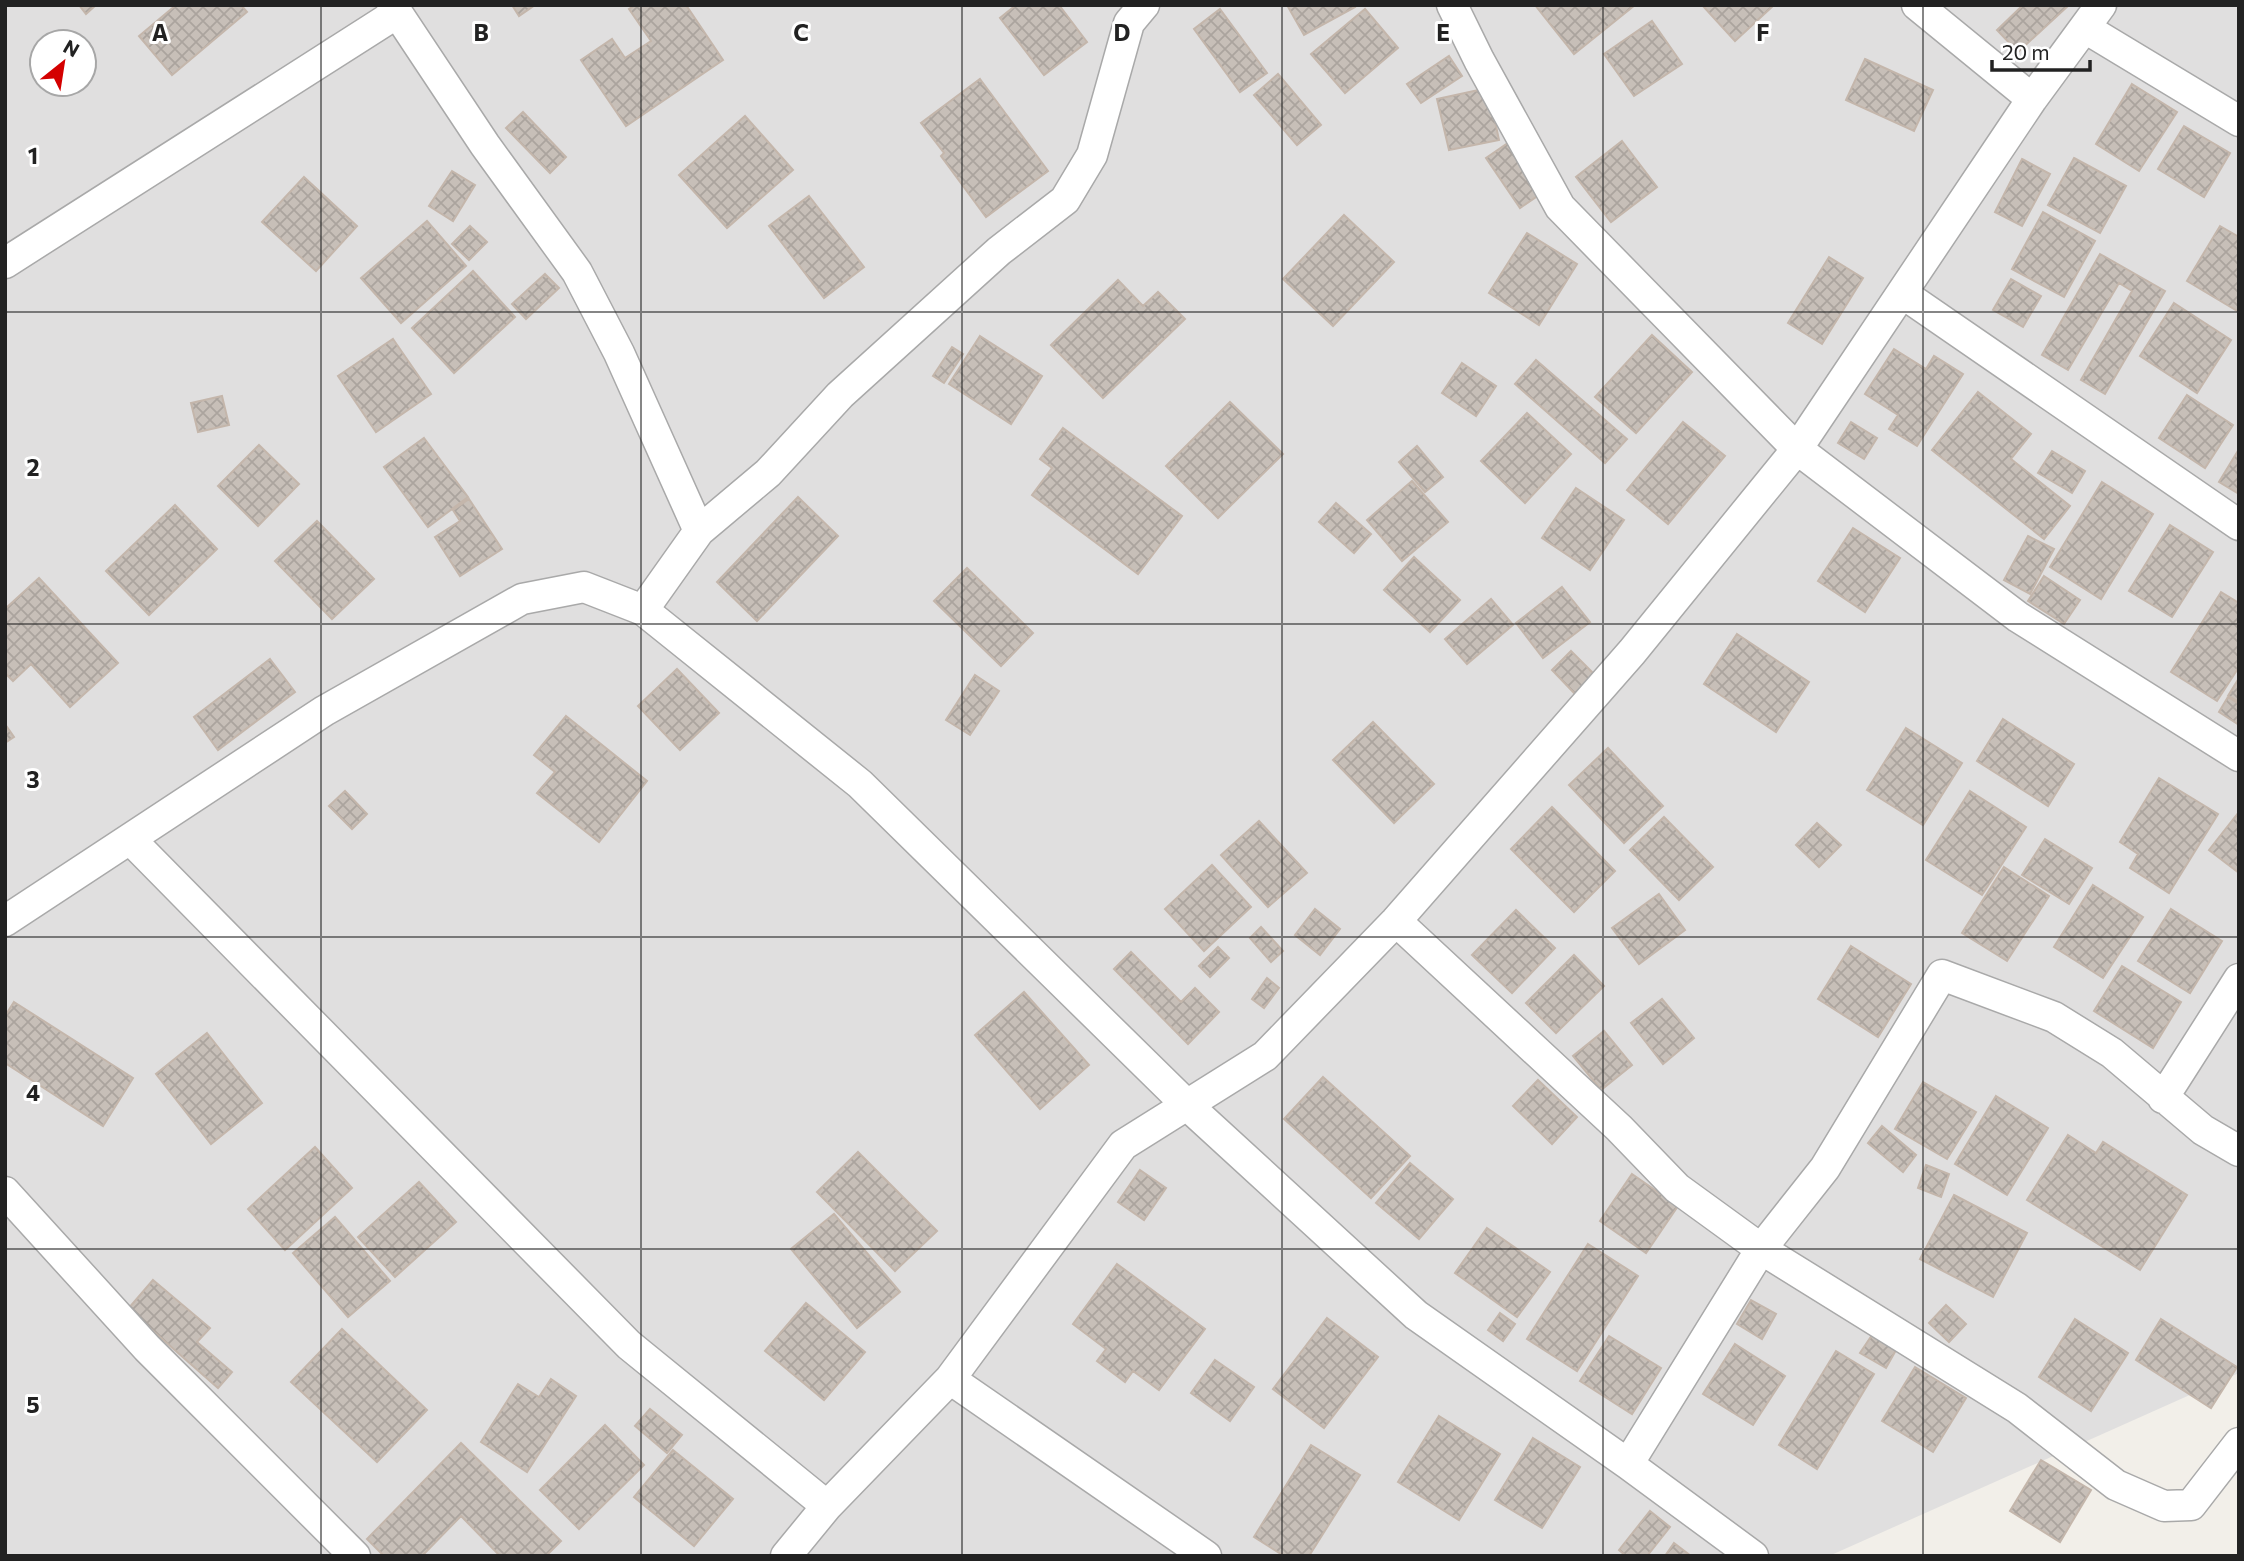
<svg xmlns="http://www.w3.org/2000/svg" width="2244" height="1561" font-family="Commissioner,sans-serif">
  <defs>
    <pattern id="building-cross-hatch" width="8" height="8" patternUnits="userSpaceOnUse" patternTransform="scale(1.75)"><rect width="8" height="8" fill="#c7bfb8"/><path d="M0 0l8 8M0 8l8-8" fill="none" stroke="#aba49e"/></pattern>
  </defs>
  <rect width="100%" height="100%" fill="#f2efe9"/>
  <path fill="#e0dfdf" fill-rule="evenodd" d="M5,5h2234v1368l-410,183h-1824zM42,42h42v42h-42z"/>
  <path fill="url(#building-cross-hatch)" stroke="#c4b6ab" stroke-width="2" d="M79,5h17l-10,9z
    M176,5h65l6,7 -75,63 -33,-39z
    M512,5h23l-16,11z
    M635,5h51l37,55 -97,66 -45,-66 31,-21 13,19 26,-17 -22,-32z
    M1016,5h43l28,37 -43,33 -44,-57z
    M1287,5h67l1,2 -51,28z
    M1535,5h100l-61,49z
    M1702,5h72l-39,36z
    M2023,5h46l-51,47 -21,-22z
    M1220,9l47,64 -27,19 -46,-63z
    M1365,9l33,39 -53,45 -34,-39z
    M1652,21l30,43 -48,32 -30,-42z
    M1449,56l13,20 -41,27 -14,-19z
    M1865,59l68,31 -19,41 -68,-31z
    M1278,74l43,51 -24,20 -43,-50z
    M980,79l68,92 -62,46 -45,-61 3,-3 -23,-30z
    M2132,84l45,28 -38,59 -43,-27z
    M1488,88l11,52 -50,10 -12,-51z
    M523,112l43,45 -16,16 -44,-45z
    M745,116l48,54 -66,58 -48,-53z
    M2184,126l46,27 -26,44 -46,-28z
    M1622,141l35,46 -46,35 -35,-45z
    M1508,143l34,50 -22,15 -34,-50z
    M2074,158l52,28 -26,47 -52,-28z
    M2022,159l28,15 -28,52 -27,-14z
    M452,171l23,14 -22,36 -24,-15z
    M304,177l53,49 -41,45 -54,-49z
    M809,196l55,71 -40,31 -55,-72z
    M2043,212l52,29 -31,56 -52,-28z
    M1344,215l50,47 -61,64 -50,-47z
    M427,221l39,45 -65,57 -40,-45z
    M470,226l17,16 -18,18 -17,-16z
    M2220,226l19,11v75l-52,-31z
    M1527,233l50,31 -38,61 -50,-32z
    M2100,254l65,37 -60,103 -24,-14 51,-89 -13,-8 -51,87 -26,-15z
    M1829,257l34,21 -41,66 -34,-21z
    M473,271l42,46 -61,56 -42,-45z
    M545,274l14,14 -33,31 -14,-15z
    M2011,279l30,17 -18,31 -30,-17z
    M1118,280l25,26 15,-14 27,27 -82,79 -52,-53z
    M2174,303l57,37 -34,53 -57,-37z
    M1652,335l40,37 -56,61 -41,-36z
    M980,336l62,40 -31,48 -62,-40z
    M393,339l38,55 -55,38 -38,-56z
    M952,347l11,7 -19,29 -11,-7z
    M1894,349l32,20 8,-13 29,18 -46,72 -28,-17 9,-14 -33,-21z
    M1536,360l91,79 -22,24 -90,-79z
    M1462,363l34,23 -20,30 -34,-23z
    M1978,392l53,42 -20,25 59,47 -26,33 -112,-89z
    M2187,395l46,30 -28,43 -46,-30z
    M222,396l7,29 -31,7 -7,-29z
    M1230,402l53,52 -65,64 -52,-52z
    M1527,413l44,41 -46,49 -44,-42z
    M1683,422l42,34 -57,68 -41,-34z
    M1851,422l26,16 -13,21 -26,-16z
    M1063,428l119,88 -44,58 -106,-79 20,-27 -12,-9z
    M424,438l44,59 -40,30 -44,-60z
    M259,445l40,39 -41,42 -40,-40z
    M1417,446l26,31 -18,15 -26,-30z
    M2239,449v45l-20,-12z
    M2052,451l33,20 -13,22 -34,-20z
    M1412,481l36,41 -46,39 -35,-41z
    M2102,482l51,32 -52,85 -51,-32z
    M1576,488l48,32 -34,50 -48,-32z
    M798,497l40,39 -81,85 -40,-39z
    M469,499l33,50 -42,27 -25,-39 25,-16 -7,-11z
    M1336,503l35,31 -17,19 -35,-31z
    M175,505l42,44 -68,66 -43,-44z
    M317,521l57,58 -42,40 -57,-58z
    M2170,525l43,27 -41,65 -43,-26z
    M1853,528l47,30 -35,54 -47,-31z
    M2028,536l26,13 -24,45 -26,-14z
    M1414,557l46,43 -30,32 -46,-42z
    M967,568l66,65 -32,33 -67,-65z
    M2044,576l36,24 -16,24 -36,-23z
    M39,578l79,85 -48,44 -39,-43 -18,17 -8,-8v-64z
    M1562,587l28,35 -47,36 -27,-35z
    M2221,592l18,11v64l-22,34 -46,-29z
    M1491,599l22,26 -46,39 -22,-25z
    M1737,634l72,48 -33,50 -72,-48z
    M1571,651l26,26 -20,19 -25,-26z
    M270,659l25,33 -77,58 -24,-33z
    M677,669l42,44 -39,37 -42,-44z
    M975,675l24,16 -29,44 -24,-15z
    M2239,678v24l-11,-6z
    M2228,697l11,7v21l-20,-13z
    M566,716l81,65 -48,61 -62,-49 18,-21 -21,-17z
    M2003,719l71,45 -26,42 -71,-45z
    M1373,722l61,62 -40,39 -61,-63z
    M5,724l9,13 -9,6z
    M1906,728l56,35 -39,62 -56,-35z
    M1608,748l55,58 -39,37 -55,-58z
    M2159,778l59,36 -49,79 -39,-25 8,-14 -18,-12z
    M345,791l22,23 -15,15 -23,-23z
    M1970,791l56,36 -44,68 -56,-35z
    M1552,807l63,64 -41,41 -63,-63z
    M2239,812v61l-30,-23z
    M1664,817l49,50 -34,33 -49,-50z
    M1259,821l48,52 -39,34 -47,-52z
    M1817,823l24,22 -22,22 -23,-22z
    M2045,839l47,29 -23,36 -47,-29z
    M1212,865l39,42 -47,44 -39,-42z
    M2004,867l45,29 -42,65 -45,-28z
    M2093,885l50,32 -40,61 -49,-31z
    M1659,894l26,36 -46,34 -27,-36z
    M1315,909l25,20 -20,26 -25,-20z
    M2171,909l51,32 -32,52 -52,-32z
    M1516,910l39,38 -43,45 -40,-38z
    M1261,927l22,24 -12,11 -21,-24z
    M1851,946l60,38 -33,53 -60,-38z
    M1218,947l11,11 -19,19 -11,-11z
    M1131,952l50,50 14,-14 24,24 -31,32 -74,-75z
    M1574,955l30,31 -48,47 -30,-30z
    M2122,966l59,36 -28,46 -59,-37z
    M1267,978l12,10 -15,20 -12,-9z
    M1024,992l65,73 -49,44 -65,-74z
    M1662,999l32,39 -31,26 -32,-41z
    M14,1002l119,76 -30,48 -98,-63v-47z
    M1604,1031l28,34 -31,25 -28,-34z
    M207,1033l55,70 -51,41 -55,-70z
    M1323,1077l87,79 -39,42 -87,-79z
    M1538,1080l39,37 -25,27 -39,-38z
    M1923,1082l53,30 -29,47 -52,-30z
    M1996,1096l52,32 -41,67 -52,-31z
    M1882,1126l34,29 -13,17 -35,-29z
    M2068,1135l28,18 7,-11 84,53 -47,75 -113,-70z
    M315,1147l37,41 -67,62 -37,-41z
    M858,1152l79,79 -42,40 -78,-79z
    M1410,1163l43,36 -34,40 -43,-36z
    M1926,1165l23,9 -8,23 -23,-9z
    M1140,1170l26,18 -22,32 -26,-18z
    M1632,1174l46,32 -32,47 -46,-32z
    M419,1182l37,40 -61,55 -37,-40z
    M1954,1195l73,38 -34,64 -73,-38z
    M834,1214l66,78 -43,36 -66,-79z
    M335,1217l55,64 -42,36 -55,-64z
    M1487,1228l63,44 -33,45 -62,-44z
    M1588,1244l50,32 -61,95 -50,-32z
    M1117,1264l88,65 -46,61 -26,-19 -8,11 -28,-21 9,-12 -33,-25z
    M153,1280l57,48 -13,14 35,30 -14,16 -90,-79z
    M1751,1300l25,14 -14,25 -25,-15z
    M806,1303l59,49 -41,48 -59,-49z
    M1946,1305l20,19 -17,18 -20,-19z
    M1500,1313l15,11 -12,17 -15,-11z
    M1327,1318l51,39 -54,71 -51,-39z
    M2075,1319l53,34 -37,58 -52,-34z
    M2161,1319l76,48 -26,41 -75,-48z
    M342,1329l85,81 -50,52 -86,-80z
    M1872,1335l24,15 -10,18 -26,-15z
    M1609,1336l52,32 -29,46 -52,-33z
    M1735,1344l50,32 -32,49 -50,-31z
    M1836,1351l38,23 -57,95 -38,-24z
    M1215,1360l39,27 -24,34 -39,-28z
    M1915,1367l51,31 -33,54 -51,-31z
    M551,1379l25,17 -49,76 -46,-30 37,-58 21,13z
    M650,1409l32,26 -15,18 -32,-27z
    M1439,1416l61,38 -41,66 -61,-38z
    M605,1425l39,40 -65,64 -39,-39z
    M1533,1438l47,29 -38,61 -47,-28z
    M461,1443l100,98 -15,15h-46l-39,-40 -39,40h-38l-17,-17z
    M1311,1445l49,30 -51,81h-25l-30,-19z
    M673,1450l60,49 -39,47 -60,-49z
    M2041,1460l50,30 -31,52 -50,-31z
    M1650,1511l20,16 -23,29h-21l-7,-6z
    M1674,1543l17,13h-26z"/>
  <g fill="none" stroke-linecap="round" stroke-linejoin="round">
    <g stroke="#a9a9a9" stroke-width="33">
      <path id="minor" d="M392,5l93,140 92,127 42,81 80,178
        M1452,5l27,55 81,147 237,242 221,168 221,139
        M1917,5l115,94
        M2085,28l154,93
        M5,263l392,-250
        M1902,293l337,232
        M643,610l56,-79 69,-58 72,-78 159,-144 66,-51 27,-45 37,-132 15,-18
        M130,839l499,506 198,161
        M5,921l319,-210 198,-112 62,-12 59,23 217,174 327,321 229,210 212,149 125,92
        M1396,921l223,207 58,60 84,61 256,159 99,77 48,21 27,-1 48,-62
        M2163,1098l76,-119
        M5,1192l142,156 208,208
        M950,1379l256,177
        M1628,1464l133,-215 64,-81 117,-193 112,42 58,36 91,77 36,21
        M786,1556l41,-50 123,-127 173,-234 142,-89 131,-135 236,-269 165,-203 235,-350 69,-94"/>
    </g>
    <use href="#minor" stroke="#fff" stroke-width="30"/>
  </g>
  <path fill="none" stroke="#222" stroke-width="2" stroke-opacity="0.55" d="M321,5v1551M641,5v1551M962,5v1551M1282,5v1551M1603,5v1551M1923,5v1551M5,312h2234M5,624h2234M5,937h2234M5,1249h2234"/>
  <g font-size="23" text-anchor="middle" font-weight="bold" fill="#222" stroke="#fff" stroke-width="6" stroke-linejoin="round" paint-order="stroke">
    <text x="160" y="41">A</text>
    <text x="481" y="41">B</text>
    <text x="801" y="41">C</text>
    <text x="1122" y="41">D</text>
    <text x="1443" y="41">E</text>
    <text x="1763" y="41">F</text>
    <text x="33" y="164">1</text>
    <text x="33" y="476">2</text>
    <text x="33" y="788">3</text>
    <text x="33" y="1101">4</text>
    <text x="33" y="1413">5</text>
  </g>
  <rect width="2244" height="1561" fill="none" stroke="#222222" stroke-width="14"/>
  <g transform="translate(63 63) rotate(30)"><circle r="33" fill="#ffffff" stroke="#a7a7a7" stroke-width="2"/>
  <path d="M0-5L12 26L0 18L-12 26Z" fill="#d40000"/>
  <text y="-10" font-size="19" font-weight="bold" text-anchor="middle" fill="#222222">N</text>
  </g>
  <path d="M1992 60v10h98v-10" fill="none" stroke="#222222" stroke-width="3.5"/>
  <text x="2002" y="60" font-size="21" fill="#222222" stroke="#ffffff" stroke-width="5" paint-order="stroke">20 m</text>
</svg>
